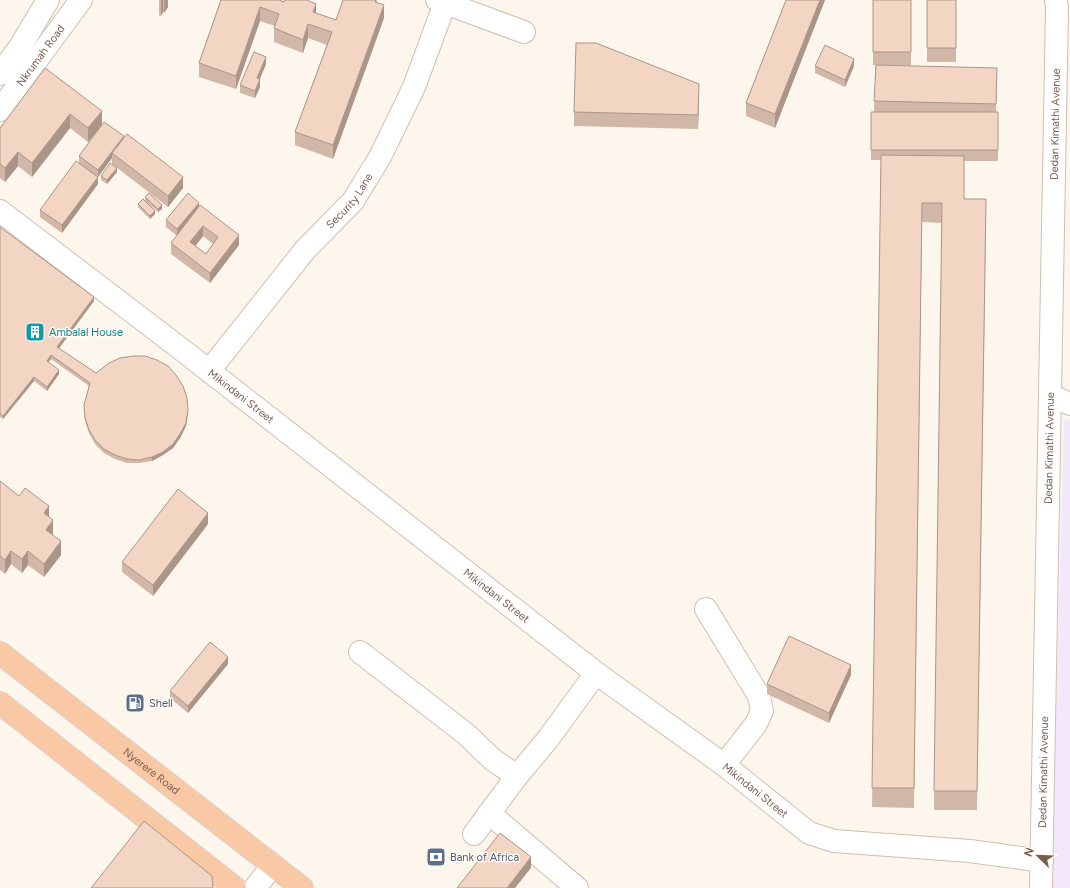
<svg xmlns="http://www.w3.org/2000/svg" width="1070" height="888" font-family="Figtree,sans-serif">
  <rect width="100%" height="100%" fill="#fdf6ec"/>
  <path fill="#f3e8fa" d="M1064,419l6,1v468h-19z"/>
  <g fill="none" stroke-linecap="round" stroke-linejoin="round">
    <g stroke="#d1beb0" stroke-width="24">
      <g id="minor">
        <path d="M437,0l87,32"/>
        <path id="s1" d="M0,211l181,138 415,324 128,92 85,68 25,8 136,10 72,10"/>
        <path id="s2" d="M209,371l96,-121 48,-49 27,-44 34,-70 31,-84"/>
        <path d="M1050,395l20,9"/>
        <path d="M706,609l53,87 3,15 -6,13 -32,41"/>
        <path d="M360,652l106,82 27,26 24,16"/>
        <path d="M489,813l88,75"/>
        <path d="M474,834l43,-58 31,-37 48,-66"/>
        <path d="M255,888l18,-23"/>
      </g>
    </g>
    <g stroke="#d1beb0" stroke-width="24">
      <g id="tertiary">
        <path d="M0,74l20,-27 28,-47"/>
        <path id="s3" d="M0,110l81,-110"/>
        <path id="s4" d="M1041,888l16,-880 -1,-8"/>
      </g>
    </g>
    <g stroke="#dad1cd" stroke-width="24">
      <g id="trunk">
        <path id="s5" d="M0,653l302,235"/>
        <path d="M0,703l235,185"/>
      </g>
    </g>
    <use href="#minor" stroke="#fff" stroke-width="22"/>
    <use href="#tertiary" stroke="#fff" stroke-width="22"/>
    <use href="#trunk" stroke="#f9c8a4" stroke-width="22"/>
  </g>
  <path fill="#d1b7a8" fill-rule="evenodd" d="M159,0h9v7l-4,6 -1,-1 -2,4 -2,-1z
    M221,0l95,13 20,7 41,-20v2l7,16 -51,141 -38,-14v-13l32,-87 -19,-7 -5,15 -29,-11v-14l1,-2 -15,-5 -24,68 -37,-12v-14z
    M786,0h39l-50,128 -29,-12v-13z
    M873,0h38v65h-33l119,14 -1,33h2v49h-34v38l22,19 -9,592h-43l8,-587 -20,-1 -8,586 -42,-1 9,-647h-10v-48h3l2,-47h-3z
    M927,0h29v62h-29z
    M266,64l-6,15v8l-5,11 -15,-5v-8z
    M815,66h39l-9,21 -30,-14z
    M45,68l57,57 -14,17 -18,-14 -38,49 -14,-11 -13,16 -5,-4v-50z
    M699,98l-1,31 -124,-3v-14z
    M124,139l59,49 -15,19 -56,-43v-6l-14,19v7l-36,49 -22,-16v-7l39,-47v-7z
    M117,172l-10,12 -6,-4v-4z
    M145,197l17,12 -4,3 -13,-11z
    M138,204l17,10 -5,5 -12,-12z
    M199,206l40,39 -29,38 -39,-29v-11l6,-7 -11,-9v-7zM203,236l10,8 -7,10 -11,-8z
    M0,227l94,74 -36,48 38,24 92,41 -2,12 -6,12 -7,10 -10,7 -11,6 -13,2h-12l-12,-4 -11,-6 -9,-9 -6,-11 -4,-12 -1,-16 5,-19 -38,-27 -3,3 11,12 -12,17 -13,-10 -31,38 -3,-2z
    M0,481l19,15 30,21 4,17v1l8,20 -17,22 -16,-12 -6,8 -11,-9 -6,10 -5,-4z
    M208,524l-55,72 -31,-24v-10z
    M228,664l-40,49 -18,-15v-7z
    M851,675l-22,48 -62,-29v-10z"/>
  <path fill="#aa9588" d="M161,0h2v12l-2,4z
    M164,0h4v7l-4,6z
    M820,0h5l-50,128v-14z
    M316,4v13l-3,-5z
    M384,5v13l-51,141v-14z
    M260,7v14l-24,68v-13z
    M308,24v14l-5,15v-13z
    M266,57v7l-9,21v-7z
    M854,59v7l-9,21v-7z
    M260,79v8l-5,11v-7z
    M699,84v14l-1,31v-14z
    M102,111v14l-14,17v-14z
    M70,114v14l-38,49v-14z
    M124,136v7l-12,10v5l-14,19v-7z
    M18,152v14l-13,16v-14z
    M117,168v4l-10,12v-4z
    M98,177v7l-36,49v-8z
    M183,177v11l-15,19v-11z
    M199,203v7l-22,27v-8z
    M162,205v4l-4,3v-3z
    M155,211v3l-5,5v-3z
    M203,226v10l-13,17v-11z
    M239,235v10l-29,38v-10z
    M94,297v4l-37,50v-4z
    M51,355v4l-4,5v-3z
    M59,370v4l-12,17v-4z
    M34,377v4l-31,38v-3z
    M188,410l-2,16 -6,12 -7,10 -10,7 -11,6v-4z
    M49,506v14l-5,-7z
    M208,513v11l-55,72v-11z
    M53,520v14l-7,9v-13z
    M61,541v14l-17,22v-13z
    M11,551v13l-6,10v-14z
    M28,551v14l-6,8v-14z
    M228,657v7l-40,49v-7z
    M851,665v10l-22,48v-10z
    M531,857v11l-16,20h-8z"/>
  <path fill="#f3d5c3" stroke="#aa9588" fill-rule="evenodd" d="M221,0h58l5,2 1,-2h22l9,4 -3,8 23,8 7,-20h33l-1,2 9,3 -51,140 -38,-13 37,-100 -24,-8 -5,16 -29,-12 5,-14 -19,-7 -24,69 -37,-13z
    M786,0h34l-45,114 -29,-11z
    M873,0h38v52h-38z
    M927,0h29v48h-29z
    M576,43h20l103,41 -1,31 -124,-3z
    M825,45l29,14 -9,21 -30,-14z
    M254,52l12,5 -9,21 3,1 -5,12 -15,-6z
    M876,65l121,3 -1,36 -122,-3z
    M45,68l57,43 -14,17 -18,-14 -38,49 -14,-11 -13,16 -5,-4v-36z
    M871,112h127v38h-127z
    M104,122l20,14 -26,34 -19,-14z
    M127,134l56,43 -15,19 -56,-43z
    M881,155l83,1v43h22l-9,592h-43l8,-588h-20l-8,585h-42z
    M76,161l22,16 -36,48 -22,-15z
    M110,163l7,5 -10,12 -6,-4z
    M149,193l13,12 -4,4 -13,-12z
    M188,193l11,10 -22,26 -11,-9z
    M143,199l12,12 -5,5 -12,-12z
    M200,205l39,30 -29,38 -39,-30zM203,226l15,11 -12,17 -16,-12z
    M0,227l94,70 -37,50 39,26 13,-10 11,-5 13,-2h12l12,4 11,6 8,9 7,11 4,12 1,12 -2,13 -6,11 -7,10 -10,8 -11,5 -13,3 -12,-1 -12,-4 -11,-6 -9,-9 -6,-10 -4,-12 -1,-13 6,-22 -39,-28 -4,6 12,9 -12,17 -13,-10 -31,39 -3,-3z
    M0,481l19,15 6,-8 24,18 -5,7 9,7 -7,10 15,11 -17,23 -16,-13 -6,8 -11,-8 -6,9 -5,-4z
    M178,489l30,24 -55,72 -31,-23z
    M789,636l62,29 -22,48 -62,-29z
    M210,642l18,15 -40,49 -18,-15z
    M144,821l68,55 1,12h-122z
    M500,833l31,24 -24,31h-50z"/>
  <defs>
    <g id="building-square" transform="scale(1)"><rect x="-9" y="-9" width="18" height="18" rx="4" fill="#0f9aa8" stroke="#fffaf3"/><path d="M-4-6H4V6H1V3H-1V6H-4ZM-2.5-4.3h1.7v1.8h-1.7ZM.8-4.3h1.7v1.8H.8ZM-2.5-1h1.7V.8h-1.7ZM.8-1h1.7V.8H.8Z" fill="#fff"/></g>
    <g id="fuel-square" transform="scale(1)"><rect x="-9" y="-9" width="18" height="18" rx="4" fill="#5c6f8a" stroke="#fffaf3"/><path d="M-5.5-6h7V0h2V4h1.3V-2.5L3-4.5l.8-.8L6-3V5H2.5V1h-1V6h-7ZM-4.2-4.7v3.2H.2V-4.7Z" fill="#fff"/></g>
    <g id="bank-square" transform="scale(1)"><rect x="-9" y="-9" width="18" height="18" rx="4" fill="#5c6f8a" stroke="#fffaf3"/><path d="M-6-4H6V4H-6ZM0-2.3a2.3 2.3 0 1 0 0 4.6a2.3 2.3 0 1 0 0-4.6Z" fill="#fff"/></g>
  </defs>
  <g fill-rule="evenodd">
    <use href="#building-square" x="35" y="332"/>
    <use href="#fuel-square" x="135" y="703"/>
    <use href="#bank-square" x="436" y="857"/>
  </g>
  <g text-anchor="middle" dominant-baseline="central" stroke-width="3" stroke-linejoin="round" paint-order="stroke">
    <g font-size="11" fill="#7a5c4d" stroke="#fffaf3">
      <text stroke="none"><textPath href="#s3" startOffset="68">Nkrumah Road</textPath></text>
      <text stroke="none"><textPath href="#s4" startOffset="764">Dedan Kimathi Avenue</textPath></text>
      <text stroke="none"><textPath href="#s2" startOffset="221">Security Lane</textPath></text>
      <text stroke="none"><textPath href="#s1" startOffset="304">Mikindani Street</textPath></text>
      <text stroke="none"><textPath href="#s4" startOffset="440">Dedan Kimathi Avenue</textPath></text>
      <text stroke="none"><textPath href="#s1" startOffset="628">Mikindani Street</textPath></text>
      <text stroke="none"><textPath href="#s5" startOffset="192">Nyerere Road</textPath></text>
      <text stroke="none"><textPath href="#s4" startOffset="116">Dedan Kimathi Avenue</textPath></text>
      <text stroke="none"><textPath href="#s1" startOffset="952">Mikindani Street</textPath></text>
    </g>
    <g font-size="11" fill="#0d838f" stroke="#fffaf3" text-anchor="start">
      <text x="49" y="332">Ambalal House</text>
    </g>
    <g font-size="11" fill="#4e5e75" stroke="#fffaf3" text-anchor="start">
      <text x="149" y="703">Shell</text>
      <text x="450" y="857">Bank of Africa</text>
    </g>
  </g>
  <g transform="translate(1038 856) rotate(293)" stroke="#fffaf3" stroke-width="3" paint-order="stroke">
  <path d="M0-3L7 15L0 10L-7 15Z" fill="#7a5c4d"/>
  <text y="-6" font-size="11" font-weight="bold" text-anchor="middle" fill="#7a5c4d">N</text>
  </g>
</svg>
